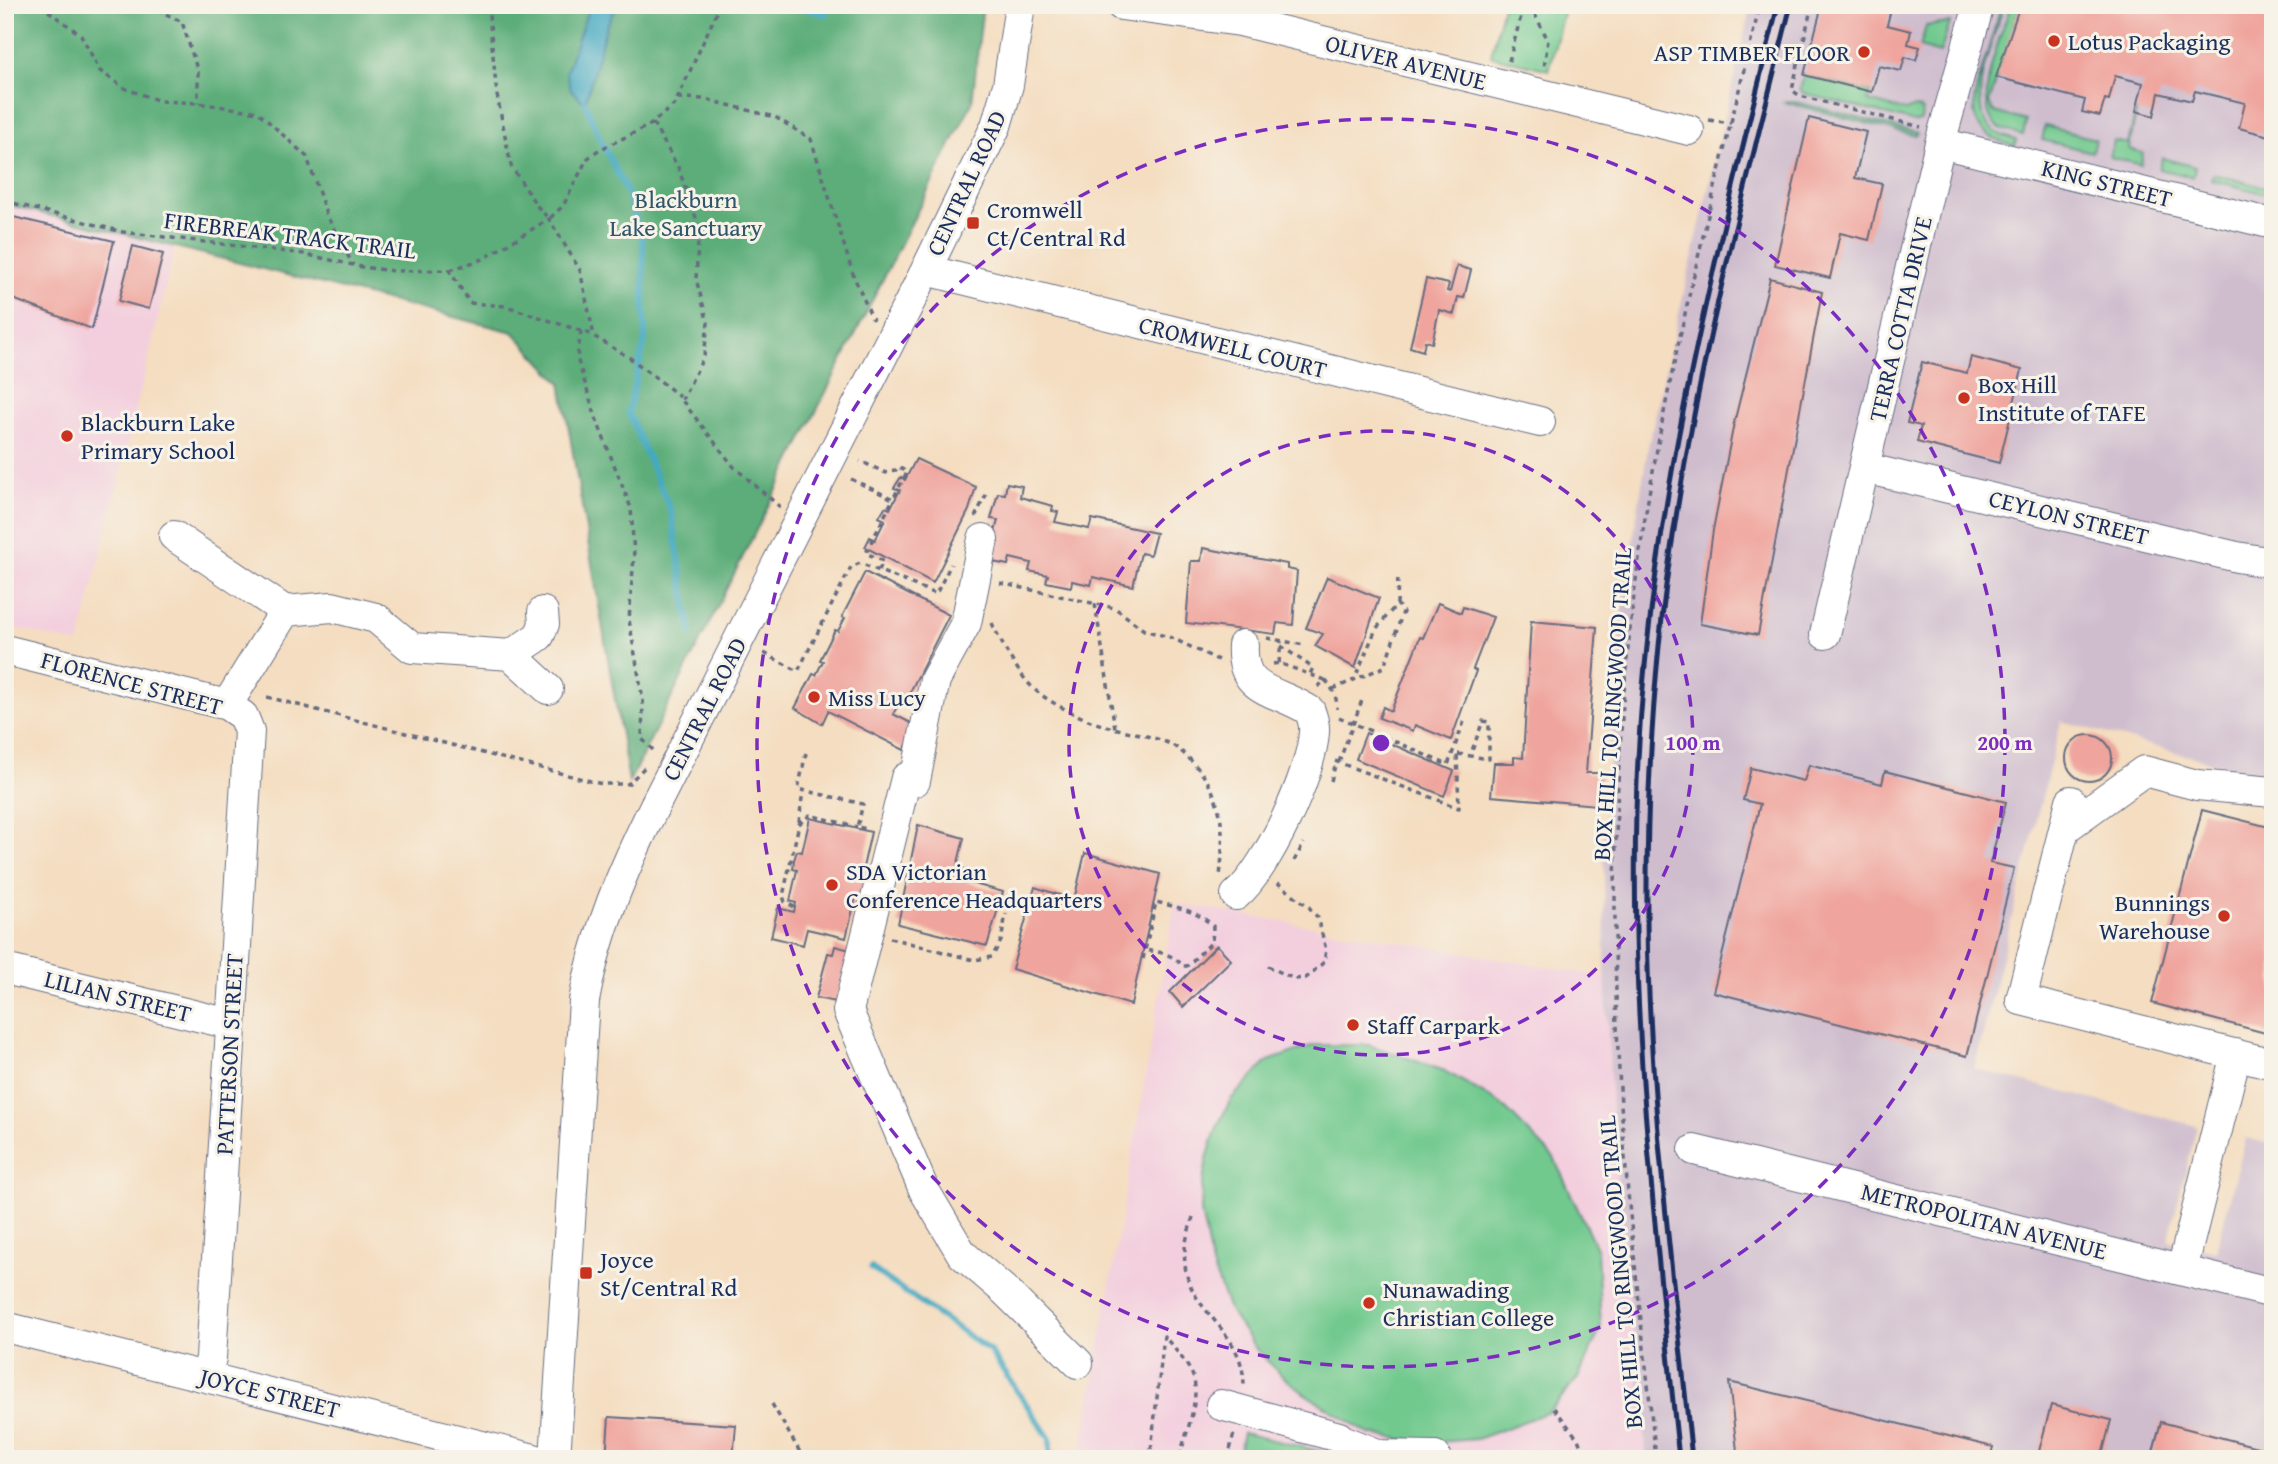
<svg xmlns="http://www.w3.org/2000/svg" width="2278" height="1464" font-family="'Gentium Book Plus',serif">
  <rect width="100%" height="100%" fill="#f7f3e8"/>
  <filter id="ink" filterUnits="userSpaceOnUse"><feTurbulence type="fractalNoise" baseFrequency=".0143" numOctaves="2"/><feDisplacementMap in="SourceGraphic" scale="14" xChannelSelector="R" yChannelSelector="G"/><feConvolveMatrix kernelMatrix="1 2 1 2 8 2 1 2 1" color-interpolation-filters="sRGB"/></filter>
  <filter id="wash" filterUnits="userSpaceOnUse"><feTurbulence type="fractalNoise" baseFrequency=".00686" numOctaves="4" result="noise"/><feDisplacementMap in="SourceGraphic" scale="28" xChannelSelector="R" yChannelSelector="G"/><feGaussianBlur stdDeviation="1.57" result="paint"/><feColorMatrix in="noise" values="0 0 0 0 0 0 0 0 0 0 0 0 0 0 0 0 0 1.4 0 .05"/><feComposite in="paint" operator="in"/></filter>
  <g filter="url(#wash)">
    <rect width="100%" height="100%" fill="#f4ddc0"/>
    <path fill="#f3cfde" d="M5,204l170,43 -96,397 -74,-19z
      M1175,903l430,74 9,170 33,312h-567z"/>
    <path fill="#cfbdce" d="M1751,5h522v774l-212,-58 -87,348 223,57 -29,115 48,10 30,-113 27,7v314h-626l-33,-312 -9,-170 -1,-148 18,-219 26,-163z"/>
    <path fill="#71c98e" stroke="#467c76" stroke-width="2" d="M1503,5h62l-16,65 -58,-14z
      M2001,5h3c-9,31 -38,92 -16,120 7,9 18,12 28,15l-1,6c-53,-13 -44,-41 -31,-83 6,-19 12,-39 17,-58z
      M2011,5h9l-31,98 5,9 32,9 -3,14c-9,-2 -19,-4 -26,-9 -26,-21 5,-94 14,-121z
      M2227,5h46v12z
      M1950,23l-10,30 -20,-6 6,-21z
      M1804,75l66,17 -2,9 38,10 8,-4 9,3 -2,10 -6,2 -112,-29 -3,-3z
      M1787,101l13,2 117,30 -1,3 -132,-34z
      M2136,111l-7,38 14,4 -2,12 -31,-8 4,-16 14,3z
      M2045,126l50,13 -3,13 -50,-12z
      M2162,158l33,9 -2,10 -34,-8z
      M2213,174l55,14 -1,6 -56,-14z
      M1314,1045h55l76,26 56,33 53,54 43,92 4,78 -23,50 -29,34 -72,27 -51,4 -57,-9 -64,-40 -26,-21 -22,-23 -27,-38 -18,-46 -11,-54 1,-24 5,-30 10,-31 14,-28 37,-38z
      M1243,1433l89,21 -1,5h-94z"/>
    <path fill="#5cad79" stroke="#3c6e6c" stroke-width="2" d="M5,5h978l-11,98 -343,679 -68,-399 -48,-51 -508,-128z"/>
    <path fill="#43a9c3" stroke="#2f6c90" stroke-width="2" d="M590,5h27l-11,22 -21,76 -14,-13 -5,-18z"/>
    <g fill="none" stroke-linecap="round" stroke-linejoin="round">
      <path stroke="#43a9c3" stroke-width="6" d="M788,5l38,9
        M585,103l15,36 27,53 16,51 2,97 -17,72 43,99 20,122
        M871,1268l119,83 60,88v20"/>
    </g>
    <g id="blocks">
      <path fill="#efa59e" d="M1822,5h70l-5,20 24,6 -3,13 12,3 -4,13 -11,-3 -4,14 -22,-5 -7,26 -68,-17z
        M2020,5h207l46,12v120l-34,-9 6,-25 -50,-12 -3,10 -33,-8 -5,23 -18,-5 7,-28 -28,-7 -6,24 -4,-1 -5,17 -18,-4 3,-12 -89,-23z
        M1809,118l57,14 -11,46 27,6 -13,56 -29,-7 -10,45 -55,-13z
        M5,215l109,26 -22,88 -87,-33z
        M133,246l30,8 -14,55 -30,-8z
        M1457,266l14,4 -7,28 -6,-1 -4,17 -15,-4 -7,33 -7,-2 -2,10 -13,-4 16,-68 23,5 -2,7 3,1z
        M1770,278l52,14 -64,343 -58,-11 13,-94 21,-107z
        M1971,357l51,13 -23,93 -82,-21 4,-16 -14,-3 15,-61 45,11z
        M916,459l60,28 -7,23 -36,73 -68,-36 5,-10 5,3 10,-20 -6,-3 6,-10 5,2 10,-19 -6,-2 7,-11 4,3z
        M1007,483l15,3 -2,11 33,9 -1,5 6,1 -3,10 34,7 3,-10 64,14 -6,22 -9,-2 -8,33 -40,-9 -2,8 -19,-4 -1,6 -25,-5 2,-7 -19,-4 2,-8 -21,-5 -2,7 -20,-4 10,-41 -7,-1 7,-26 7,1z
        M1203,548l84,16v5l10,2 -4,54 -16,-2 -2,11 -89,-11 5,-62h10z
        M865,572l84,43 -45,89 -4,-2 -7,12 24,12 -13,24 -76,-39 -6,13 -27,-16 18,-34 3,1 7,-14 -3,-1 15,-30 3,1 7,-13 -3,-1z
        M1327,577l52,21 -24,70 -40,-22 8,-12 -17,-6z
        M1438,603l23,10 2,-6 30,10 -20,52 3,2 -25,69 -36,-15 -2,6 -34,-13 4,-11 8,4 29,-74 3,1z
        M1531,621l66,6 -11,146h15l-4,32 -106,-9 3,-33h20v-6l9,1z
        M1366,733l88,38 -10,25 -88,-37z
        M2066 758a23 23 0 1 1 46 0a23 23 0 1 1-46 0Z
        M1809,765l73,19 3,-13 121,31 -16,61 24,5 -47,188 -254,-64 47,-188 -17,-4 8,-32 53,13z
        M2202,810l71,18v207l-121,-32z
        M810,818l61,14 -9,40 11,2 -6,25 -11,-2 -10,41 -39,-9 -4,16 -32,-8 7,-29 16,4 2,-9 -6,-2 7,-31 -4,-1 1,-9 3,-9 5,1z
        M918,825l46,13 -7,29 14,4 -4,11 36,10 -16,54 -89,-22z
        M1085,853l75,21 -29,131 -119,-36 23,-82 39,13z
        M1217,945l14,15 -48,47 -13,-15z
        M835,946l15,4 -14,52 -20,-4 12,-45 5,1z
        M1729,1382l264,65 -3,12h-252z
        M2051,1405l60,15 -10,39h-64z
        M609,1417l127,8 -3,34h-127z
        M2161,1422l112,29v8h-122z"/>
    </g>
  </g>
  <g filter="url(#ink)">
    <use href="#blocks" fill-opacity="0" stroke="#676c80" stroke-width="2"/>
    <g fill="none" stroke-linecap="round" stroke-linejoin="round">
      <g stroke="#676c80" stroke-width="32">
        <path id="minor" d="M1121,5l119,16 449,109
          M1940,143l333,81
          M926,270l614,152
          M1865,468l372,89 36,6
          M174,536l111,75
          M1825,634l115,-491 39,-138
          M5,650l222,55 16,11 6,15 -38,627 -5,19
          M511,655l37,34
          M227,705l58,-94 47,-4 44,11 36,30 99,7 28,-19 5,-12 -1,-12
          M906,778l-58,233 76,179 38,64 42,36 74,73
          M915,781l20,-101 31,-57 17,-84
          M2071,801l-50,199 252,64
          M2064,829l80,-58 53,14 76,7
          M1236,895c31,-26 76,-122 78,-163 1,-8 -2,-14 -4,-21 -33,-22 -70,-17 -67,-66
          M5,969l225,55
          M1694,1150l579,143
          M2182,1270l54,-216
          M5,1327l529,132
          M1221,1405l118,32 13,13 1,9
          M1345,1441l35,14 55,1
          M555,1459l29,-458c12,-69 39,-131 70,-194l272,-537 70,-144 12,-41 12,-80"/>
      </g>
      <path stroke="#676c80" stroke-width="3.5" stroke-dasharray="5 5" stroke-linecap="butt" d="M40,5l41,30 19,36 24,17 36,13 38,2 60,9 49,45 19,57 27,51
        M148,5l34,17 16,50v31
        M488,5l9,90 14,71 26,40 12,13 14,-13 24,-47 10,-8 53,-26 25,-21 45,-99
        M1530,5l18,35 -4,28
        M1812,5l-20,85 8,6 121,31
        M1509,61l15,-56
        M678,98l27,1 70,18 36,22 43,138 19,43
        M1709,120l22,3
        M653,123l25,44 18,51 2,24 -2,37 12,44 -4,33 -22,44
        M5,201l118,31 181,22 58,13 31,4 56,-1 21,33 36,3 84,28 40,24 47,36 57,73 46,40
        M450,270l33,-11 66,-40 31,51 14,66
        M581,331l-4,27 20,63 34,87 3,48 -5,64 14,80 -1,39 14,14
        M851,479l42,20 14,-27 -9,-5 -2,3 -8,1 -2,2 -26,-12
        M975,517l11,-22
        M879,570l4,-9 -17,-8 27,-54
        M1000,583l115,25 29,22 28,8 46,22
        M1095,604l20,124
        M1397,604l1,-29
        M992,623c10,22 29,57 48,71 15,11 36,21 53,28 25,9 53,11 77,22 10,5 18,13 25,21 29,32 30,69 25,111
        M1267,638l37,7
        M1281,646l32,22 -3,6
        M764,653l34,18 53,-104 9,-4 76,31 15,-30
        M1279,663l2,-22
        M1273,664l6,-1 46,17 -8,8
        M1325,680c8,8 12,17 12,29
        M1333,689l51,-22 19,-55 -6,-8 -21,25 -22,51
        M267,697l335,87h26l17,-17
        M1339,717l109,48 17,-46
        M806,753l-8,36 65,15 -6,23 10,2
        M1458,754l31,5v-37l-6,-1 -13,35
        M1335,761l124,47 -2,-54
        M1339,762l23,-62
        M1331,781l5,-19
        M799,822l4,-32
        M1294,861l10,-18
        M794,907l-9,-5 -2,-6 16,-72 11,-9 47,12
        M890,938l84,22 18,-3 9,-16 5,-27
        M1143,959l13,-57c20,5 42,9 57,24l-1,16 -25,24h-4c-10,-12 -23,-14 -38,-16
        M1268,966l26,13 12,-1 18,-16 2,-12 -8,-32 -9,-11 -31,-24
        M1193,1217c-3,10 -7,21 -8,32 -6,63 58,74 59,136
        M772,1404l32,55
        M1554,1408l24,31 8,20
        M1150,1459l14,-123c9,11 20,23 27,36 12,22 -6,63 -12,87
        M1228,1459l6,-26
        M1656,1459c-15,-144 -34,-289 -39,-434 -5,-138 -1,-277 15,-413 24,-206 79,-406 128,-607"/>
      <use href="#minor" stroke="#fff" stroke-width="30"/>
      <path stroke="#1b2f5e" stroke-width="5" d="M1679,1459c-24,-234 -53,-464 -41,-700 13,-258 78,-504 140,-754
        M1692,1459c-18,-179 -43,-357 -45,-537 -1,-135 7,-272 29,-405 27,-173 72,-342 115,-512"/>
    </g>
  </g>
  <g fill="none" stroke="#7b2cbf" stroke-width="3.5" stroke-dasharray="12 9">
    <circle cx="1381" cy="743" r="312"/>
    <circle cx="1381" cy="743" r="624"/>
  </g>
  <g fill="#c8321e" stroke="#f7f3e8" stroke-width="2.5">
    <circle cx="2054" cy="41" r="7"/>
    <circle cx="1864" cy="52" r="7"/>
    <rect x="966" y="216" width="14" height="14" rx="3.5"/>
    <circle cx="1964" cy="398" r="7"/>
    <circle cx="67" cy="436" r="7"/>
    <circle cx="814" cy="697" r="7"/>
    <circle cx="832" cy="885" r="7"/>
    <circle cx="2224" cy="916" r="7"/>
    <circle cx="1353" cy="1025" r="7"/>
    <rect x="579" y="1266" width="14" height="14" rx="3.5"/>
    <circle cx="1369" cy="1303" r="7"/>
  </g>
  <g text-anchor="middle" dominant-baseline="central" stroke-width="6" stroke-linejoin="round" paint-order="stroke">
    <g font-size="24" fill="#1b2f5e" stroke="#f7f3e8" text-anchor="start">
      <text x="2068" y="41">Lotus Packaging</text>
      <text x="1850" y="52" text-anchor="end">ASP TIMBER FLOOR</text>
      <text x="987" y="209">Cromwell<tspan x="987" dy="28">Ct/Central Rd</tspan></text>
      <text x="1978" y="384">Box Hill<tspan x="1978" dy="28">Institute of TAFE</tspan></text>
      <text x="81" y="422">Blackburn Lake<tspan x="81" dy="28">Primary School</tspan></text>
      <text x="828" y="697">Miss Lucy</text>
      <text x="846" y="871">SDA Victorian<tspan x="846" dy="28">Conference Headquarters</tspan></text>
      <text x="2210" y="902" text-anchor="end">Bunnings<tspan x="2210" dy="28">Warehouse</tspan></text>
      <text x="1367" y="1025">Staff Carpark</text>
      <text x="600" y="1259">Joyce<tspan x="600" dy="28">St/Central Rd</tspan></text>
      <text x="1383" y="1289">Nunawading<tspan x="1383" dy="28">Christian College</tspan></text>
    </g>
    <g font-size="24" fill="#1b2f5e" stroke="#f7f3e8">
      <text transform="translate(1406 62) rotate(14)">OLIVER AVENUE</text>
      <text transform="translate(966 183) rotate(-65)">CENTRAL ROAD</text>
      <text transform="translate(2107 183) rotate(14)">KING STREET</text>
      <text transform="translate(290 235) rotate(7)">FIREBREAK TRACK TRAIL</text>
      <text transform="translate(1900 319) rotate(-77)">TERRA COTTA DRIVE</text>
      <text transform="translate(1233 347) rotate(14)">CROMWELL COURT</text>
      <text transform="translate(2069 517) rotate(14)">CEYLON STREET</text>
      <text transform="translate(132 683) rotate(15)">FLORENCE STREET</text>
      <text transform="translate(1612 704) rotate(-86)">BOX HILL TO RINGWOOD TRAIL</text>
      <text transform="translate(704 709) rotate(-63)">CENTRAL ROAD</text>
      <text transform="translate(118 996) rotate(14)">LILIAN STREET</text>
      <text transform="translate(229 1054) rotate(-87)">PATTERSON STREET</text>
      <text transform="translate(1984 1221) rotate(14)">METROPOLITAN AVENUE</text>
      <text transform="translate(1620 1272) rotate(-95)">BOX HILL TO RINGWOOD TRAIL</text>
      <text transform="translate(270 1393) rotate(14)">JOYCE STREET</text>
    </g>
    <g font-size="24" fill="#30566a" stroke="#f7f3e8">
      <text x="686" y="199">Blackburn<tspan x="686" dy="28">Lake Sanctuary</tspan></text>
    </g>
  </g>
  <circle cx="1381" cy="743" r="10" fill="#7b2cbf" stroke="#f7f3e8" stroke-width="3.5"/>
  <g font-size="21" text-anchor="middle" font-weight="bold" fill="#7b2cbf" stroke="#f7f3e8" stroke-width="6" stroke-linejoin="round" paint-order="stroke">
    <text x="1693" y="750">100 m</text>
    <text x="2005" y="750">200 m</text>
  </g>
  <rect width="2278" height="1464" fill="none" stroke="#f7f3e8" stroke-width="28"/>
</svg>
